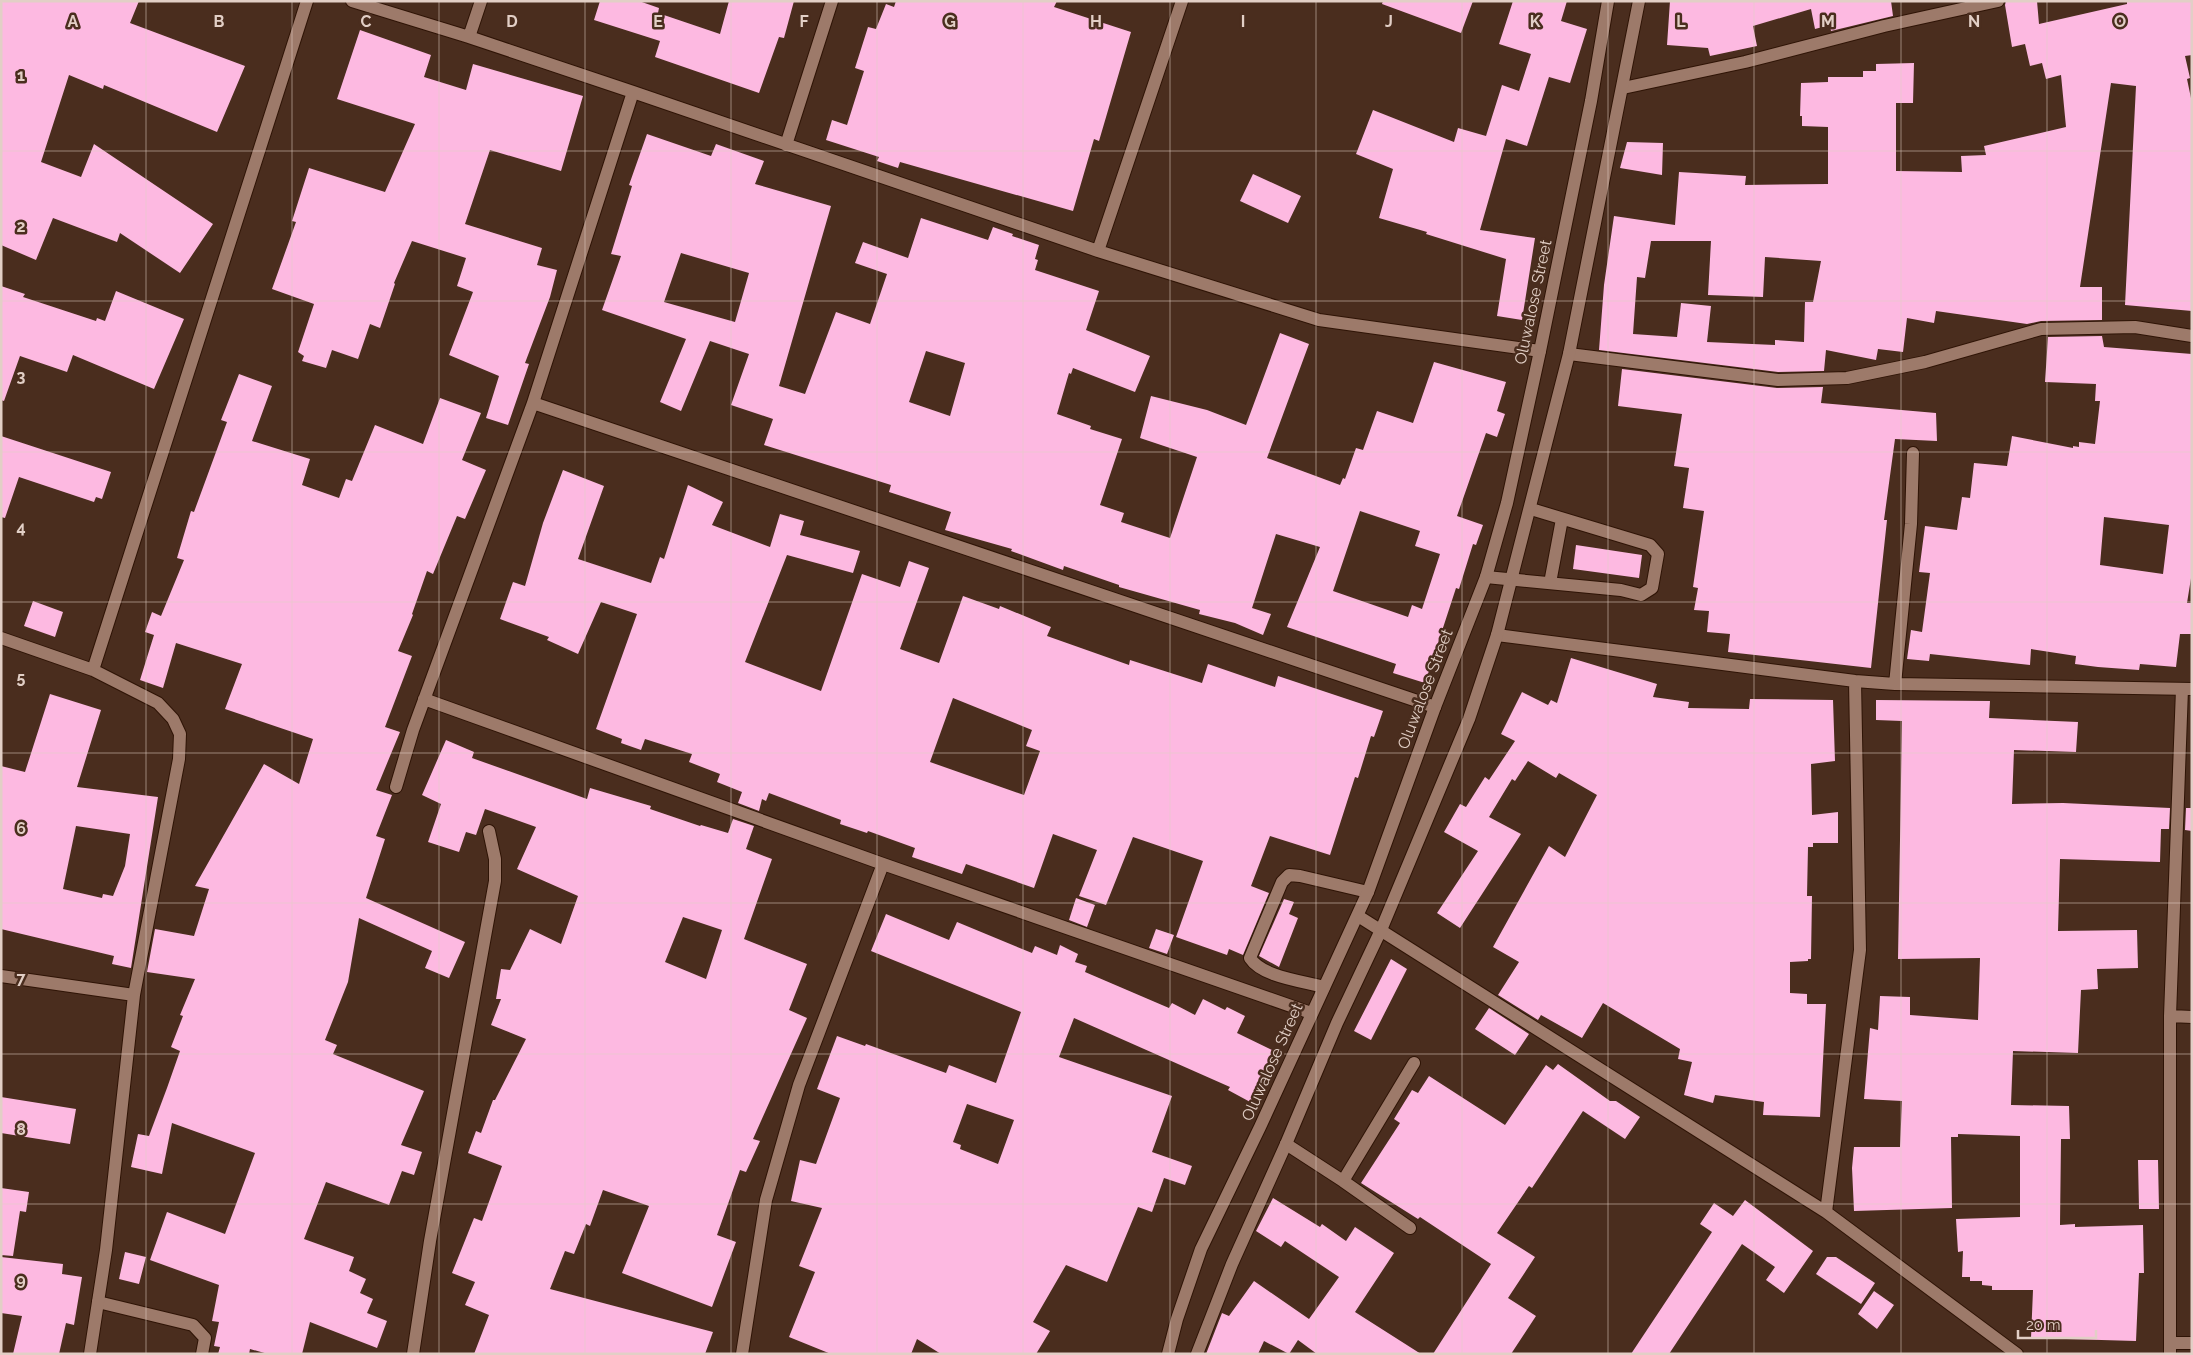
<svg xmlns="http://www.w3.org/2000/svg" width="2193" height="1355" font-family="Raleway,sans-serif">
  <rect width="100%" height="100%" fill="#4a2d1e"/>
  <path fill="#fdb9e1" fill-rule="evenodd" d="M1,1h138l-9,22 115,43 -28,66 -113,-47 -1,4 -34,-14 -28,87 40,15 13,-33 119,80 -33,49 -60,-40 -3,9 -64,-24 -17,42 -35,-15z
    M600,1h39l20,7 -1,5 62,21 9,-33h65l-10,37 -5,-1 -20,56 -104,-36 5,-16 -66,-21z
    M896,1h161l-3,6 77,25 -32,109 -5,-2 -21,72 -173,-49 -2,6 -21,-7 2,-4 -53,-17 6,-20 15,5 17,-54 -9,-3 13,-41 8,2 10,-25 8,3z
    M1383,1h90l-12,32 -79,-29z
    M1513,1h54l-6,20 26,8 -17,54 -21,-6 -22,69 -21,-7 -26,91 55,8 -13,82 -25,-4 9,-57 -80,-25 1,-2 -48,-14 14,-49 -37,-15 17,-44 81,32 4,-14 28,8 16,-51 17,6 12,-37 -32,-10z
    M1670,1h221l2,15 -62,15 -1,-6 -15,4 -4,-20 -58,17 4,20 -47,10 -2,-8 -41,-3z
    M2006,1h31l2,23 88,-20v-3h65v54l-7,1 5,22 -3,1 5,24v208l-67,-6 11,-219 -25,-3 -31,204h22v33l-61,1 -14,3 -91,-13 -2,12 -27,-5 -4,34 -25,-3 -2,11 -50,-10 -2,21 -46,1 -179,-22 5,-65 10,-69 61,9 4,-53 67,4 -1,9 83,-1v-57l-26,-1v-10h-2l1,-33 27,-1v-5h35v-6h13v-7l38,-1 -1,40h-17v68l66,1 -1,-16 25,-1 -2,-9 82,-19 -5,-52 -15,4 -4,-16 -12,3 -5,-22 -13,3 -7,-42zM1651,241h60l-3,54 55,2 2,-40 56,4 -8,41h-8l-1,40 -29,-2v5l-68,-3 4,-36 -30,-3 -4,34 -44,-3 4,-57 8,1z
    M360,30l71,25 -7,22 42,13 7,-26 110,32 -22,75 -71,-21 -25,74 77,24 -5,17 20,5 -7,27 -25,66 4,1 -21,61 -22,-7 13,-42 -50,-21 24,-63 -16,-6 9,-28 -54,-17 -18,42 1,1 -15,44 -10,-4 -12,35 -26,-9 -6,18 -24,-7 2,-5 -6,-4 16,-48 -42,-15 24,-67 -4,-1 17,-53 76,24 30,-68 -78,-25z
    M647,134l64,22 5,-12 48,17 -9,23 76,22 -52,180 26,8 31,-82 34,12 17,-50 -32,-11 8,-21 45,16 13,-40 67,22 5,-13 20,7 -1,2 27,9 -4,14 3,1 -3,10 64,21 -13,39 64,26 -15,36 -62,-24 -2,6 -2,-1 -12,41 34,12 -1,3 32,10 -22,66 24,8 -3,9 49,16 27,-81 -57,-19 11,-42 56,14 39,15 34,-92 29,11 -42,114 73,27 3,-7 2,1 11,-31 7,2 14,-39 36,12 21,-61 72,20 -9,29 8,3 -8,23 -11,-4 -29,83 26,9 -7,20 -3,-1 -14,45 -3,-1 -31,95 -32,-10 3,-9 -109,-37 33,-80 -44,-13 -24,74 19,6 -8,21 -28,-12 -36,-9 1,-4 -81,-23v-2l-55,-19 -1,4 -52,-19 1,-2 -67,-19 6,-18 -62,-20 2,-7 -127,-40 9,-26 -42,-14 18,-51 -39,-13 -29,70 -21,-9 26,-63 -84,-29 19,-54 -10,-2 21,-68 -3,-1zM681,253l68,20 -14,49 -71,-20zM926,351l39,12 -15,53 -41,-14zM1360,511l60,20 -5,15 25,8 -18,55 -10,-4 -4,12 -75,-26z
    M1627,142l36,1 -1,32 -42,-7z
    M1253,174l48,22 -13,27 -48,-22z
    M1,286l24,8 -2,3 73,24 1,-3 8,3 11,-30 68,28 -30,70 -81,-34 -6,17 -47,-16 -16,45 -3,-1z
    M2102,336l2,11 88,7v218l-5,31h5v31h-12l-4,33 -36,-3 -1,6 -41,-3 -23,-3 1,-8 -45,-7 -1,16 -100,-11 -1,7 -22,-2 4,-29 11,2 8,-59 -11,-1 6,-46 32,4 5,-33 8,1 4,-35 33,3 5,-30 61,12v-2l6,1v-5l16,2 5,-43h-5l1,-17 -51,-2 3,-45zM2104,517l65,8 -6,49 -63,-9z
    M1622,369l155,19 46,-1 -2,16 115,10 1,28 -42,-2 -11,81h3l-16,148 -143,-16 2,-18 -23,-2 2,-21 -15,-1 4,-22 -5,-1 11,-76 -21,-3 6,-40 -15,-2 8,-52 -64,-8z
    M239,374l33,12 -20,55 58,18 -8,26 37,13 7,-19 6,2 23,-56 48,19 17,-46 41,15 -19,47 24,10 -21,49 -8,-3 -24,58 -6,-3 -15,43 1,1 -15,36 14,5 -27,71 15,5 -24,58 16,5 -16,41 9,3 -19,59 99,44 -16,36 -24,-10 7,-17 -73,-33 -11,64 -23,58 12,5 -4,9 91,37 -23,54 21,7 -8,23 -12,-4 -13,34 -63,-23 -22,57 50,18 -5,14 17,8 -6,14 13,6 -6,14 20,8 -10,27 -67,-26 -8,32h-34l-18,-5 -1,5h-31l2,-7 -6,-1 5,-24 -7,-1 7,-36 -69,-25 17,-48 58,22 30,-81 -83,-30 -10,51 -31,-7 7,-33 11,2 18,-48 13,-37 -9,-4 12,-31 -3,-1 15,-36 -48,-7 8,-43 39,7 15,-47 -14,-3 69,-122 35,20 14,-45 -88,-30 17,-45 -66,-21 -13,45 -23,-8 14,-45 -9,-3 7,-20 9,4 23,-56 -7,-2 14,-47 3,1 33,-90 -6,-2z
    M1,436l110,36 -9,27 -6,-2 -2,5 -75,-25 -14,41 -4,-1z
    M563,470l41,16 -26,73 73,24 9,-26 4,2 24,-74 35,17 -11,23 58,22 10,-33 24,7 -4,14 60,16 -7,22 -66,-18 -42,107 76,29 41,-117 38,13 9,-26 20,7 -29,81 39,14 24,-67 36,13 1,-3 51,21 -4,9 82,29 1,-5 72,23 6,-19 67,23 3,-11 105,35 -9,26 -3,-1 -13,42 -3,-1 -25,78 -60,-19 -19,50 18,7 -26,62 -14,-6 -2,6 -51,-18 27,-76 -70,-24 -27,68 -27,-9 18,-46 -44,-16 -19,54 -68,-24 -4,10 -50,-17 3,-9 -47,-17 -1,2 -27,-9 1,-4 -72,-27 -3,8 -4,-2 -3,12 -21,-8 4,-11 -25,-10 3,-8 -31,-12 3,-8 -47,-15 -4,11 -20,-7 1,-4 -26,-10 41,-115 -36,-12 -23,52 -31,-14 2,-3 -49,-18 13,-37 12,4 18,-63zM953,698l79,32 -6,16 14,5 -16,44 -94,-33z
    M1576,545l66,10 -3,23 -66,-9z
    M33,601l30,11 -8,25 -31,-11z
    M1571,658l86,26 -4,13 36,5 -1,6 61,1 1,-10 83,1 2,61 -24,3 1,51 26,-3v31h-25v4h-5l-1,49h5l-1,63h-3v2l-18,1v31l17,1v10h19l-6,113 -57,-2 1,-13 -49,-7 -2,8 -29,-8 8,-33 -14,-3 2,-10 -77,-46 -21,35 -41,-23 -3,5 -40,-25 21,-33 -26,-15 56,-101 16,11 32,-62 -38,-22 -3,5 -28,-17 -13,20 -3,-2 -23,38 32,17 -61,94 -23,-15 41,-62 -34,-19 16,-28 6,3 19,-30 4,3 26,-39 -14,-7 21,-42 26,13 3,-5 6,3z
    M50,694l51,16 -24,77 81,10 -27,171 -19,-4 2,-8 -113,-27v-163l24,6zM76,826l54,8 -5,32 -12,30 -10,-2 -1,4 -39,-9z
    M1876,700l114,1 -1,17 89,4 -2,30 -62,-2 -2,54 51,-1 107,5 -1,21h-8l-1,33 -100,-3 -2,72 79,-1 1,38 -41,1 1,20 -17,1 -3,63 -65,-2 -2,54 58,1 1,33h-9l-1,86 15,-1v3l68,-2 1,48h-5l-3,68 -105,-3 2,-48h-41v-4l-10,-1v-4h-12v-4h-8l1,-26 -5,1 -2,-33 64,-2v-81l-62,-2v3h-7l1,71 -98,3 -2,-43 2,-21h46l2,-46 -38,-2 6,-71 8,2 2,-34 30,1v18l68,5 2,-62 -82,1 4,-238 -26,-1z
    M446,740l28,12 -2,6 115,41 3,-11 61,18 -1,3 50,17 1,-1 27,8 5,-14 21,7 -8,23 26,10 -28,80 63,25 -18,46 18,8 -54,121 7,2 -14,31 -6,-2 -23,65 19,7 -24,65 -90,-34 27,-67 -46,-16 -13,36 -4,-2 -12,30 -9,-3 -15,38 163,43 -8,22h-231l15,-39 -24,-10 10,-23 -23,-9 22,-55 8,3 20,-55 -34,-13 8,-22 5,2 12,-33h2l31,-61 -35,-14 10,-26h-5l5,-30 9,1 20,-41 31,15 17,-48 -61,-27 19,-42 -51,-18 -9,26 -10,-3 -7,20 -31,-10 13,-38 -19,-9zM683,917l39,13 -16,49 -41,-17z
    M2186,808h6v23l-7,-1z
    M1076,898l19,7 -8,22 -18,-7z
    M1284,899l10,3 -5,12 9,4 -19,49 -20,-11z
    M886,914l63,26 8,-18 75,31 3,-7 22,9 3,-10 18,9 -3,8 12,4 -2,6 84,36 3,-5 23,12 8,-16 22,11 2,-3 18,9 -8,17 41,20 -26,50 -24,-13 2,-3 -156,-69 -15,39 113,39 -20,56 40,14 -7,19 -21,-7 -12,34 -14,-5 -31,75 -41,-17 -33,57 17,9 -14,23h-95l-24,-15 -6,15h-80l-42,-17 26,-65 -16,-6 23,-58 -31,-7 9,-41 16,4 24,-66 -23,-9 20,-53 28,10 1,-2 80,29 3,-8 47,18 25,-71 -150,-61zM967,1104l47,16 -16,44 -38,-15 1,-4 -8,-3z
    M1156,929l18,6 -7,19 -18,-6z
    M1391,959l16,10 -36,71 -17,-9z
    M1489,1008l40,26 -14,21 -40,-26z
    M1558,1064l52,37h6l24,16 -15,22 -42,-28 -51,77 -3,-2 -32,47 38,24 -27,41 28,18 -25,38h-78l58,-90 -71,-47 -2,2 -57,-36 39,-60 -6,-4 18,-29 6,3 11,-17 76,49 41,-60 7,5z
    M1,1097l75,12 -6,35 -69,-11z
    M2138,1160h20l1,49h-20z
    M1,1188l28,4 -3,20 -6,-1 -7,45 -12,-1z
    M1273,1198l47,29 2,-3 24,17 9,-14 39,26 -39,59 66,42h-104l-19,-14 -9,14 -25,-13 -6,13h-52l16,-41 7,3 25,-35 55,38 30,-42 -54,-36 -4,6 -25,-16z
    M1745,1200l68,51 -29,42 -18,-13 9,-13 -33,-23 -73,110h-38l81,-122 -12,-8 14,-21 19,13z
    M125,1252l21,5 -7,27 -20,-5z
    M1,1257l62,7 -1,10 20,3 -8,48 -8,-2 -7,31h-46l9,-38 -21,-3z
    M1827,1257h9l39,26 -14,21 -45,-30z
    M1874,1291l20,14 -17,24 -19,-15z"/>
  <g fill="none" stroke-linecap="round" stroke-linejoin="round">
    <g stroke="#2f1406" stroke-width="14">
      <path id="lane" d="M1486,577l135,13 20,5 11,-7 6,-34 -8,-9 -119,-36
        M1550,583l12,-64
        M1324,987c-22,-6 -62,-10 -74,-29l32,-76 7,-7 11,1 68,16
        M98,1302l95,23 12,13 -3,16"/>
    </g>
    <g stroke="#2f1406" stroke-width="14">
      <path id="street" d="M352,1l117,36 164,55 465,159 221,69 221,31
        M469,37l12,-36
        M1623,88l122,-26 139,-36 114,-25
        M786,145l46,-144
        M1098,251l84,-250
        M1569,354l209,26 69,-2 78,-16 116,-33 94,-2 57,9
        M533,403l902,304
        M1497,635l358,46 40,3 297,5
        M1,638l92,32 65,33 15,16 7,15 -1,25 -45,236 -28,255 -16,104
        M93,670l214,-669
        M1895,684l16,-160 2,-71
        M424,699l459,165 428,149
        M396,787l17,-57 120,-327 100,-311
        M1358,916l468,296 191,142
        M1,976l133,19
        M2170,1016l22,1
        M1286,1144l57,37 71,-118
        M1343,1181l67,47
        M1826,1212l34,-262 -5,-269
        M2170,1343h22
        M413,1354l17,-113 65,-360v-22l-6,-28
        M742,1354l24,-154 33,-115 84,-221
        M2170,1354v-338l12,-327"/>
    </g>
    <g stroke="#2f1406" stroke-width="14">
      <path id="secondary" d="M1168,1354l9,-35 24,-70 59,-122 108,-235 67,-185 51,-130 21,-74 33,-152 51,-250 17,-100
        M1197,1354l35,-90 54,-120 51,-121 44,-93 88,-211 28,-84 72,-281 70,-353"/>
    </g>
    <use href="#lane" stroke="#9d7a6a" stroke-width="12"/>
    <use href="#street" stroke="#9d7a6a" stroke-width="12"/>
    <use href="#secondary" stroke="#9d7a6a" stroke-width="12"/>
  </g>
  <path fill="none" stroke="#e2cfc6" stroke-width="1" stroke-opacity="0.55" d="M146,1v1353M292,1v1353M439,1v1353M585,1v1353M731,1v1353M877,1v1353M1023,1v1353M1170,1v1353M1316,1v1353M1462,1v1353M1608,1v1353M1754,1v1353M1901,1v1353M2047,1v1353M1,151h2191M1,301h2191M1,452h2191M1,602h2191M1,753h2191M1,903h2191M1,1054h2191M1,1204h2191"/>
  <g text-anchor="middle" dominant-baseline="central" stroke-width="5" stroke-linejoin="round" paint-order="stroke">
    <g font-size="16" fill="#e2cfc6" stroke="#4a2d1e">
      <text transform="translate(1533 302) rotate(-78)">Oluwalose Street</text>
      <text transform="translate(1425 689) rotate(-69)">Oluwalose Street</text>
      <text transform="translate(1272 1062) rotate(-66)">Oluwalose Street</text>
    </g>
  </g>
  <g font-size="16" text-anchor="middle" font-weight="bold" fill="#e2cfc6" stroke="#4a2d1e" stroke-width="5" stroke-linejoin="round" paint-order="stroke">
    <text x="73" y="27">A</text>
    <text x="219" y="27">B</text>
    <text x="366" y="27">C</text>
    <text x="512" y="27">D</text>
    <text x="658" y="27">E</text>
    <text x="804" y="27">F</text>
    <text x="950" y="27">G</text>
    <text x="1096" y="27">H</text>
    <text x="1243" y="27">I</text>
    <text x="1389" y="27">J</text>
    <text x="1535" y="27">K</text>
    <text x="1681" y="27">L</text>
    <text x="1828" y="27">M</text>
    <text x="1974" y="27">N</text>
    <text x="2120" y="27">O</text>
    <text x="21" y="81">1</text>
    <text x="21" y="232">2</text>
    <text x="21" y="382">3</text>
    <text x="21" y="533">4</text>
    <text x="21" y="683">5</text>
    <text x="21" y="834">6</text>
    <text x="21" y="984">7</text>
    <text x="21" y="1135">8</text>
    <text x="21" y="1285">9</text>
  </g>
  <rect width="2193" height="1355" fill="none" stroke="#e2cfc6" stroke-width="5"/>
  <path d="M2018 1330v8h78v-8" fill="none" stroke="#e2cfc6" stroke-width="2.5"/>
  <text x="2026" y="1330" font-size="15" fill="#e2cfc6" stroke="#4a2d1e" stroke-width="4" paint-order="stroke">20 m</text>
</svg>
